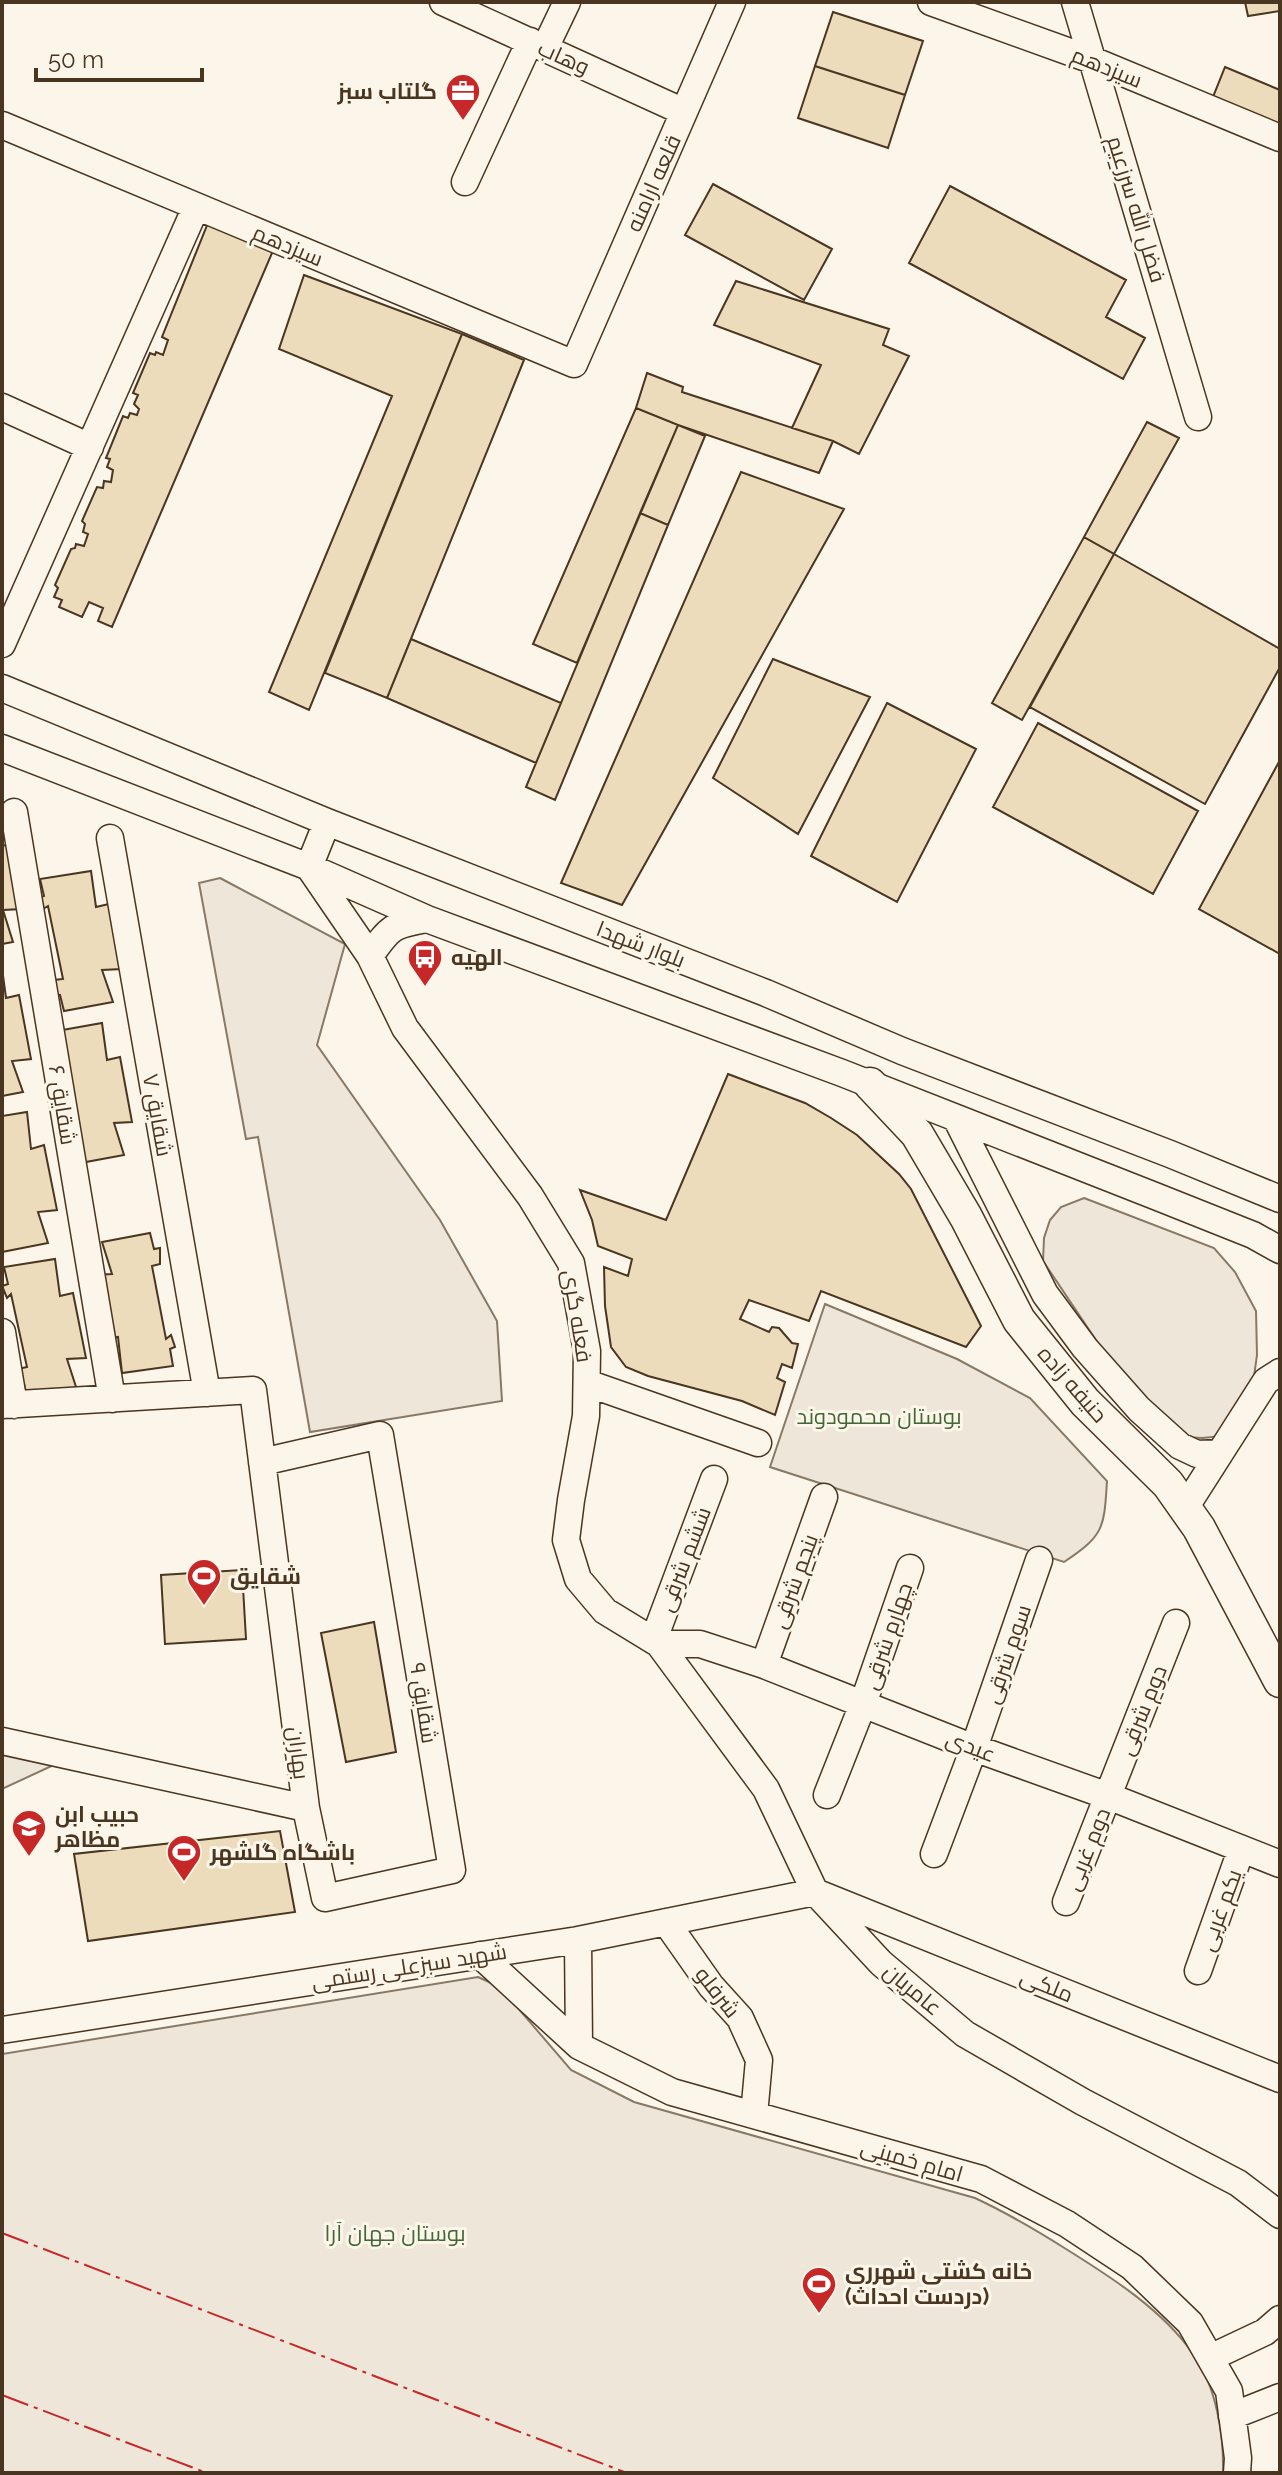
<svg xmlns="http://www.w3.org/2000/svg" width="1282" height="2475" font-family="Raleway,Cairo,sans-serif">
  <rect width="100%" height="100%" fill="#fbf6e9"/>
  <path fill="#ede6d9" stroke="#887966" stroke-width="2" d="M220,878l125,66 -28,101 123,175 57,101 5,80 -192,31 -52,-295 -12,2 -47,-256z
    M1084,1198l130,50 21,24 21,39 1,44 -4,29 -30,52 -21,2 -18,-1 -74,-76 -67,-100 1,-23 6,-18 11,-13z
    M825,1304l132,55 73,39 77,83c-3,46 -2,54 -43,81l-294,-95z
    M2,1749l56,14 -56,26z
    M478,1977l22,10 71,83 63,32 341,96c32,15 61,32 91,51 45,28 97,61 128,106 22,31 30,80 29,118h-1221v-419z"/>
  <path fill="#ecdcbc" stroke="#4a3520" stroke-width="2" d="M1245,2h35v9l-32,5z
    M833,12l90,29 -18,54 -90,-29z
    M815,66l90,29 -17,53 -90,-30z
    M1225,67l55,23v35l-67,-28z
    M713,184l119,65 -28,51 -119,-65z
    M950,186l176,94 -20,37 39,21 -22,41 -214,-116z
    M212,213l29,12 -5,12 11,4 28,5 -163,381 -14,-6 5,-13 -14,-6 -7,15 -23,-10 3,-7 -8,-3 4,-9 -3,-3 16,-36 4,-1 1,-4 8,2 4,-12 -5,-2 2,-8 -3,-3 15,-34 6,1 1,-7 7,1 2,-12 -6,-3 3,-8 -4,-1 17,-42 5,2 2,-5 7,2 2,-6 -5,-5 4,-9 -5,-2 17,-40 5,2 1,-3 7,3 5,-15 -6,-3z
    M304,275l158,59 -153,376 -40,-18 123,-296 -113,-47z
    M736,281l153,48 -6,16 26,11 -50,98 -26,-13 -41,-13 29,-63 -107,-40z
    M462,334l62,26 -137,338 -62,-25z
    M647,373l36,14 -1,5 151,49 -14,32 -141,-48 -42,-17z
    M636,408l42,17 -101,238 -44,-19z
    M1147,422l32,16 -65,116 -30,-17z
    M678,425l27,11 -37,89 -28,-12z
    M741,472l103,37 -222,396 -61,-22z
    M640,513l28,12 -113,275 -29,-13z
    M1084,537l30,17 -92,166 -30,-17z
    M1114,554l166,95v18l-75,137 -175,-97z
    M411,639l150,64 -25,60 -149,-65z
    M773,659l97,38 -72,137 -85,-56z
    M887,703l89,46 -79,153 -86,-46z
    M1038,723l160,88 -45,83 -160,-87z
    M1280,760v194l-81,-45z
    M9,844l13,65 -19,1 10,32 -11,2v-98z
    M91,871l5,36 13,-3 13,65 -20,1 11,32 -49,9 -4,-16 -5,1 -1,-16 9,-1 -15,-73 -5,3 -4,-11 5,-2 -4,-17z
    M2,968l4,30 13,-3 12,64 -19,2 11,31 -21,4z
    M102,1023l5,37 13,-3 12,65 -18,1 10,32 -49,9 -24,-132z
    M728,1074l77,29 26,15 26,17 42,39 12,15 70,137 -15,21 -145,-56 -12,30 -60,-21 -9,19 29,13 3,-5 7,1 13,15 6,1 -6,24 -10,-4 -5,14 8,4 -10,33 -33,-14 -94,-25 -22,-9 -15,-20 -6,-41 -1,-39 24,9 4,-17 -34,-13 -6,-26 -12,-30 86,30z
    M27,1112l4,37 13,-4 13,65 -19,2 10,31 -46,9v-136z
    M150,1233l4,16 6,-1v16l-8,2 14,73 5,-4 4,12 -5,2 3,17 -51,7 -4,-36 -13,2 -12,-64 19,-1 -10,-32z
    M55,1259l5,37 13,-3 13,65 -19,1 10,31 -49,10 -4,-16 -5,1 -1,-16 9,-2 -16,-73 -4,4 -5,-12 6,-2 -4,-17z
    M242,1570l4,69 -81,5 -4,-69z
    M374,1622l22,130 -50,10 -25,-129z
    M280,1831l15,81 -207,29 -14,-87z"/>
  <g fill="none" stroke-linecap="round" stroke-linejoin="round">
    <g stroke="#4a3520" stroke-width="29">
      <path id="minor" d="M443,2l241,110
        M931,2l161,58 188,78
        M1075,2l123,415
        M545,48l22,-46
        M2,125l572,239 158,-362
        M465,182l65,-141
        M2,407l88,40
        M2,644l194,-437
        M2,688l325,134 439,171 136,58 268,103 110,45
        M2,748l307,119 118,52 415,154 313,123 98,39 27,15
        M14,812l98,587
        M110,838l97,555
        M309,867l61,89 35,72 125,168 41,67 16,88 -1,65 -15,84 -5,40 12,39 27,32 54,33 107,145 49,103 66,71 84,71 118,68 155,81 42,32
        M309,867l18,-45
        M370,956c20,-29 22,-31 57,-37
        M956,1118l89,176 40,54 54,61 41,37 17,8 23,-1
        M2,1332l12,73
        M587,1383l171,60
        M2,1405l251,-15 53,418 -304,-67
        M262,1462l118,-27 72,435 -127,28 -19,-90
        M1185,1508l81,-127 14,-9
        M654,1639l60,-160
        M659,1644h41l64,21 210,83 134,48 172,68
        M764,1665l60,-168
        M827,1795l36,-91 47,-136
        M934,1854l40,-106 65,-188
        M1066,1902l110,-279
        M666,1922l45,64 29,32 19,42 -5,55
        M578,1940l1,106
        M480,1955l99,91 93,46 309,87 86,45 65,43 58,56 39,68 9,67 -1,15
        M1198,1971l43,-121
        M2,2030l576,-90 237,-48 465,187
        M1210,2358l55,-26 15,-13
        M1232,2416l48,-19"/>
    </g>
    <g stroke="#4a3520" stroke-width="35">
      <path id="major" d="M870,1084l47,50 49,83 53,103 66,82 83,82 31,44 81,153"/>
    </g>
    <use href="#minor" stroke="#fbf6e9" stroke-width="26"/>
    <use href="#major" stroke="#fbf6e9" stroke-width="32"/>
    <path stroke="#c62828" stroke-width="2" stroke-dasharray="28 6 4 6" stroke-linecap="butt" d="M2,2233l625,240
      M2,2395l205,78"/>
  </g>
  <defs>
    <g id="office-pin" transform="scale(1.8)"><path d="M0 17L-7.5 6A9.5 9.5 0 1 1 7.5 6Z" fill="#c62828" stroke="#fbf6e9"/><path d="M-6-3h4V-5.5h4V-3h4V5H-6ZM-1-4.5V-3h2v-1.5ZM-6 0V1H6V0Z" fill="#fff"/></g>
    <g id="bus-pin" transform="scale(1.8)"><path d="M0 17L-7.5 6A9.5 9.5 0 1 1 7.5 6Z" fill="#c62828" stroke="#fbf6e9"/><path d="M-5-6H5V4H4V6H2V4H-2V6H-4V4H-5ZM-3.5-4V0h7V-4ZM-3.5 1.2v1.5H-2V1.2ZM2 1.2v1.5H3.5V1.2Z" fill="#fff"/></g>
    <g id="stadium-pin" transform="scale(1.8)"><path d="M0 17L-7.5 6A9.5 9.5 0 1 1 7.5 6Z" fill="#c62828" stroke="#fbf6e9"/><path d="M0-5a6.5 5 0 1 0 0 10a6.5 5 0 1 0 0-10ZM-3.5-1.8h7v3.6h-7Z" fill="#fff"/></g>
    <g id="school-pin" transform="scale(1.8)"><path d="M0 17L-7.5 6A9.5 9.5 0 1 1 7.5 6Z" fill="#c62828" stroke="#fbf6e9"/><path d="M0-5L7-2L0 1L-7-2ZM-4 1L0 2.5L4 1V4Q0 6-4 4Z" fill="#fff"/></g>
  </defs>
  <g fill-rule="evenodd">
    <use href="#office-pin" x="463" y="91"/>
    <use href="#bus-pin" x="425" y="957"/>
    <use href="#stadium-pin" x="204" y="1576"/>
    <use href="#school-pin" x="29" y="1827"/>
    <use href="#stadium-pin" x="184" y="1852"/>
    <use href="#stadium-pin" x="819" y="2284"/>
  </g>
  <g text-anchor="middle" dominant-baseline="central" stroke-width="6" stroke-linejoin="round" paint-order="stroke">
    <g font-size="22" fill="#4a3520" stroke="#fbf6e9">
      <text transform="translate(564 57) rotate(24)">وهاب</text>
      <text transform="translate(1107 67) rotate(22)">سیزدهم</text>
      <text transform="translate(653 183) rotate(-66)">قلعه ارامنه</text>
      <text transform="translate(1137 209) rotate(73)">فضل الله سرزعیم</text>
      <text transform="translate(288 245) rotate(23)">سیزدهم</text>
      <text transform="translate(641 944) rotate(21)">بلوار شهدا</text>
      <text transform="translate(63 1105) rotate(81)">شقایق ۶</text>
      <text transform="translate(158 1115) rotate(80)">شقایق ۷</text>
      <text transform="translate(578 1316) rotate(81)">فعله گری</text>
      <text transform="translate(1073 1384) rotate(49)">حنیفه زاده</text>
      <text transform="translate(684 1559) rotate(-69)">ششم شرقی</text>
      <text transform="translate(794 1581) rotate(-70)">پنجم شرقی</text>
      <text transform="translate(887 1636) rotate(-71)">چهارم شرقی</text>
      <text transform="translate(1007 1654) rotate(-71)">سوم شرقی</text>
      <text transform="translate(424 1703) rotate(81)">شقایق ۹</text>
      <text transform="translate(1142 1710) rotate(-68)">دوم شرقی</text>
      <text transform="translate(971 1746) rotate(21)">عیدی</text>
      <text transform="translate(299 1753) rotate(83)">بهاران</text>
      <text transform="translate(1087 1849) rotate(-68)">دوم غربی</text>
      <text transform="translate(1220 1910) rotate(-70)">یکم غربی</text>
      <text transform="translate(409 1966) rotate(-9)">شهید سبزعلی رستمی</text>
      <text transform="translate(1047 1985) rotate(22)">ملکی</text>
      <text transform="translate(913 1989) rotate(40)">عامریان</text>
      <text transform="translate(718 1992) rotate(52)">شرفلو</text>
      <text transform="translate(912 2160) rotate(16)">امام خمینی</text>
    </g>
    <g font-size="22" font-weight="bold" fill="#4a3520" stroke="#fbf6e9" text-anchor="start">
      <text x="437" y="91" text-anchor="end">گلتاب سبز</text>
      <text x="451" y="957">الهیه</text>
      <text x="230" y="1576">شقایق</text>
      <text x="55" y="1814">حبیب ابن<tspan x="55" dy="25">مظاهر</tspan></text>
      <text x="210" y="1852">باشگاه گلشهر</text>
      <text x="845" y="2271">خانه کشتی شهرری<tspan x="845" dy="25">(دردست احداث)</tspan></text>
    </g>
    <g font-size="22" fill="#436837" stroke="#fbf6e9">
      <text x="879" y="1416">بوستان محمودوند</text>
      <text x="395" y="2233">بوستان جهان آرا</text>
    </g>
  </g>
  <rect width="1282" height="2475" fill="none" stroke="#4a3520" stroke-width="8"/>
  <path d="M36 68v12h166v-12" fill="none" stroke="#4a3520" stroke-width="4"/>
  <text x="48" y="68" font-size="24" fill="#4a3520" stroke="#fbf6e9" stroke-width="6" paint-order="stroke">50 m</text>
</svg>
